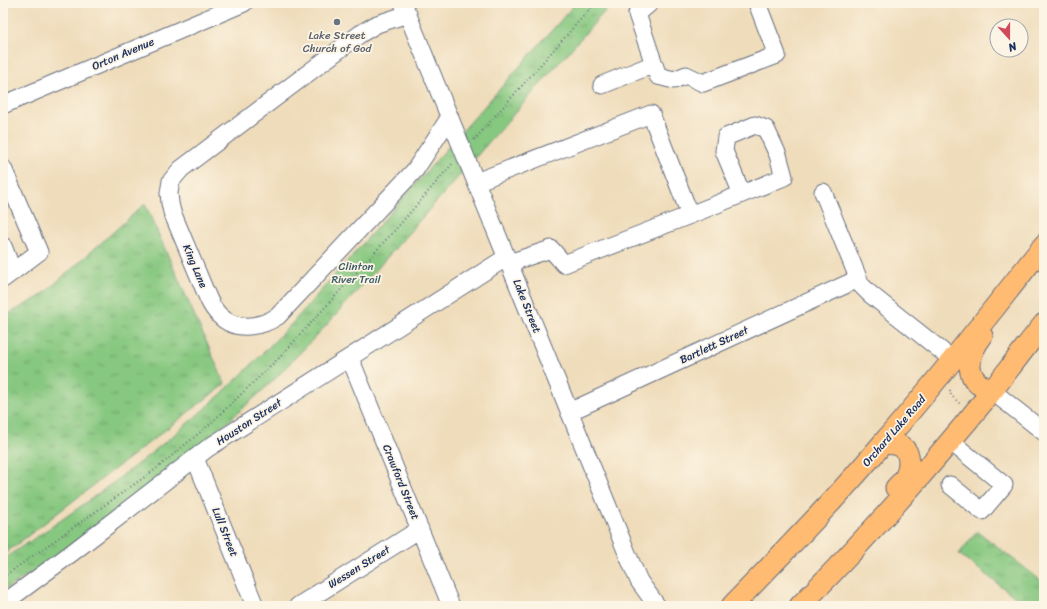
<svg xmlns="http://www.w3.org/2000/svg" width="1047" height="609" font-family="Sriracha,sans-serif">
  <defs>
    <pattern id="grass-tufts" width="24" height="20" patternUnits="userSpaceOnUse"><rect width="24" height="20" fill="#87c880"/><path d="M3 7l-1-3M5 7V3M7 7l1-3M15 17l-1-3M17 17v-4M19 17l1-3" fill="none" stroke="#6ea36c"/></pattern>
  </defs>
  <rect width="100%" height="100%" fill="#fcf5e5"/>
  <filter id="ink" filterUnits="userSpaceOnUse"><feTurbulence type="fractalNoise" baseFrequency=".025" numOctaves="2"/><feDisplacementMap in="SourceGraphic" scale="8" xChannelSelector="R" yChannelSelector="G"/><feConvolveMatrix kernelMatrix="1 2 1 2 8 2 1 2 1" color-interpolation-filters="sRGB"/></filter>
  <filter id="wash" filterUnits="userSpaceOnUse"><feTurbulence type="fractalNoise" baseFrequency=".012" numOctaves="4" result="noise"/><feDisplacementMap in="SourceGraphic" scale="16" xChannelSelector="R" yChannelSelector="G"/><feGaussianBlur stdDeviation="0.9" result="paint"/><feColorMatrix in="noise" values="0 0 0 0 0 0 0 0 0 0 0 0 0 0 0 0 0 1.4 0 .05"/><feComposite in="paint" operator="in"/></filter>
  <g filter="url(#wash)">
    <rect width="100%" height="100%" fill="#efdcba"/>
    <path fill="url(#grass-tufts)" stroke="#517c6f" d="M576,3h36l-276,312 -62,65 -76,69 -147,111 -48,31v-32c76,-49 148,-102 216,-163 26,-24 51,-50 75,-75z
      M145,204l80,180 -222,171v-238l38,-21z
      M977,531l67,52v23h-17l-68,-52z"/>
  </g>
  <g filter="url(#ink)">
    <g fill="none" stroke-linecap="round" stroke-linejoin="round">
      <g stroke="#656c7e" stroke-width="19">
        <path id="minor" d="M403,3l226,555 10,23 18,25
          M650,3l-13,11 21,62 16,4 12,-5 17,8 74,-28 -20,-52
          M408,14l-31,10 -17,10 -179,135 -10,12 -2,12 1,10 2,9 36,86c3,7 7,13 12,18 16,16 42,11 58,0l137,-146 35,-53
          M602,85l52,-21
          M3,105l241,-102
          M3,168l36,84 -36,27
          M476,182l175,-68 39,101 -126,49 -13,-15 -42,14
          M823,192l38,93 9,9 83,66
          M690,215l94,-38 -6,-22 -12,-26 -11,-4 -29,12 -2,14 18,43
          M3,246l10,26
          M350,358l101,248
          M992,391l52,41
          M569,412l289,-133
          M195,458l60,148
          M950,485l32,26 22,-26 -54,-44
          M4,603l69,-51 135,-104 299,-191
          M298,606l122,-77"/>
      </g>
      <g stroke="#656c7e" stroke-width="23">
        <path id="major" d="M982,336c-16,21 -19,45 10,55
          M884,443c6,1 13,0 18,4 9,6 8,20 4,29 -2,4 -6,8 -10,12
          M732,606c52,-54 104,-107 152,-164 56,-64 108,-131 160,-197
          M800,606c67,-68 132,-141 192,-215 17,-22 34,-45 52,-67"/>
      </g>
      <path stroke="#656c7e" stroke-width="2" stroke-dasharray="1 3" stroke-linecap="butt" d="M474,140l121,-137
        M950,390l1,5 10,10
        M3,577l153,-108 54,-45 70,-67 115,-127 58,-67"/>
      <use href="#minor" stroke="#fff" stroke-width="17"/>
      <use href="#major" stroke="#ffbb71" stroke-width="21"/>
    </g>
  </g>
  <circle fill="#6b7280" stroke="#fcf5e5" stroke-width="1.5" cx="337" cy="22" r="4"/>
  <g text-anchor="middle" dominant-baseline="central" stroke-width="3.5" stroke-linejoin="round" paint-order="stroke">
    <g font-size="11" fill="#5b616d" stroke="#fcf5e5">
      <text x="337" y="35">Lake Street<tspan x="337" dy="13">Church of God</tspan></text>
    </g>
    <g font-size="11" fill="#1b2f5e" stroke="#fcf5e5">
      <text transform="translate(123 54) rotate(-23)">Orton Avenue</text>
      <text transform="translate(195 266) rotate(67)">King Lane</text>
      <text transform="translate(527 306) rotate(68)">Lake Street</text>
      <text transform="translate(714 345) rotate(-25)">Bartlett Street</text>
      <text transform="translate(249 422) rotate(-33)">Houston Street</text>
      <text transform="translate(894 431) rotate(-49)">Orchard Lake Road</text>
      <text transform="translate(401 482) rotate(68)">Crawford Street</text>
      <text transform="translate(225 532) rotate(68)">Lull Street</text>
      <text transform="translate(359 567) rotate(-32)">Wessen Street</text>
    </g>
    <g font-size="11" fill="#3b5d68" stroke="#fcf5e5">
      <text x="356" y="266">Clinton<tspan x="356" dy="13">River Trail</tspan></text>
    </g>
  </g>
  <rect width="1047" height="609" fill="none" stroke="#fcf5e5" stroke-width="16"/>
  <g transform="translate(1009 38) rotate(159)"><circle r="19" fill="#fcf5e5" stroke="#a2a6af"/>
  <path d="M0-3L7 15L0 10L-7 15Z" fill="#d1495b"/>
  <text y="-6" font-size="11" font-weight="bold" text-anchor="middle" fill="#1b2f5e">N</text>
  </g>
</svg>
